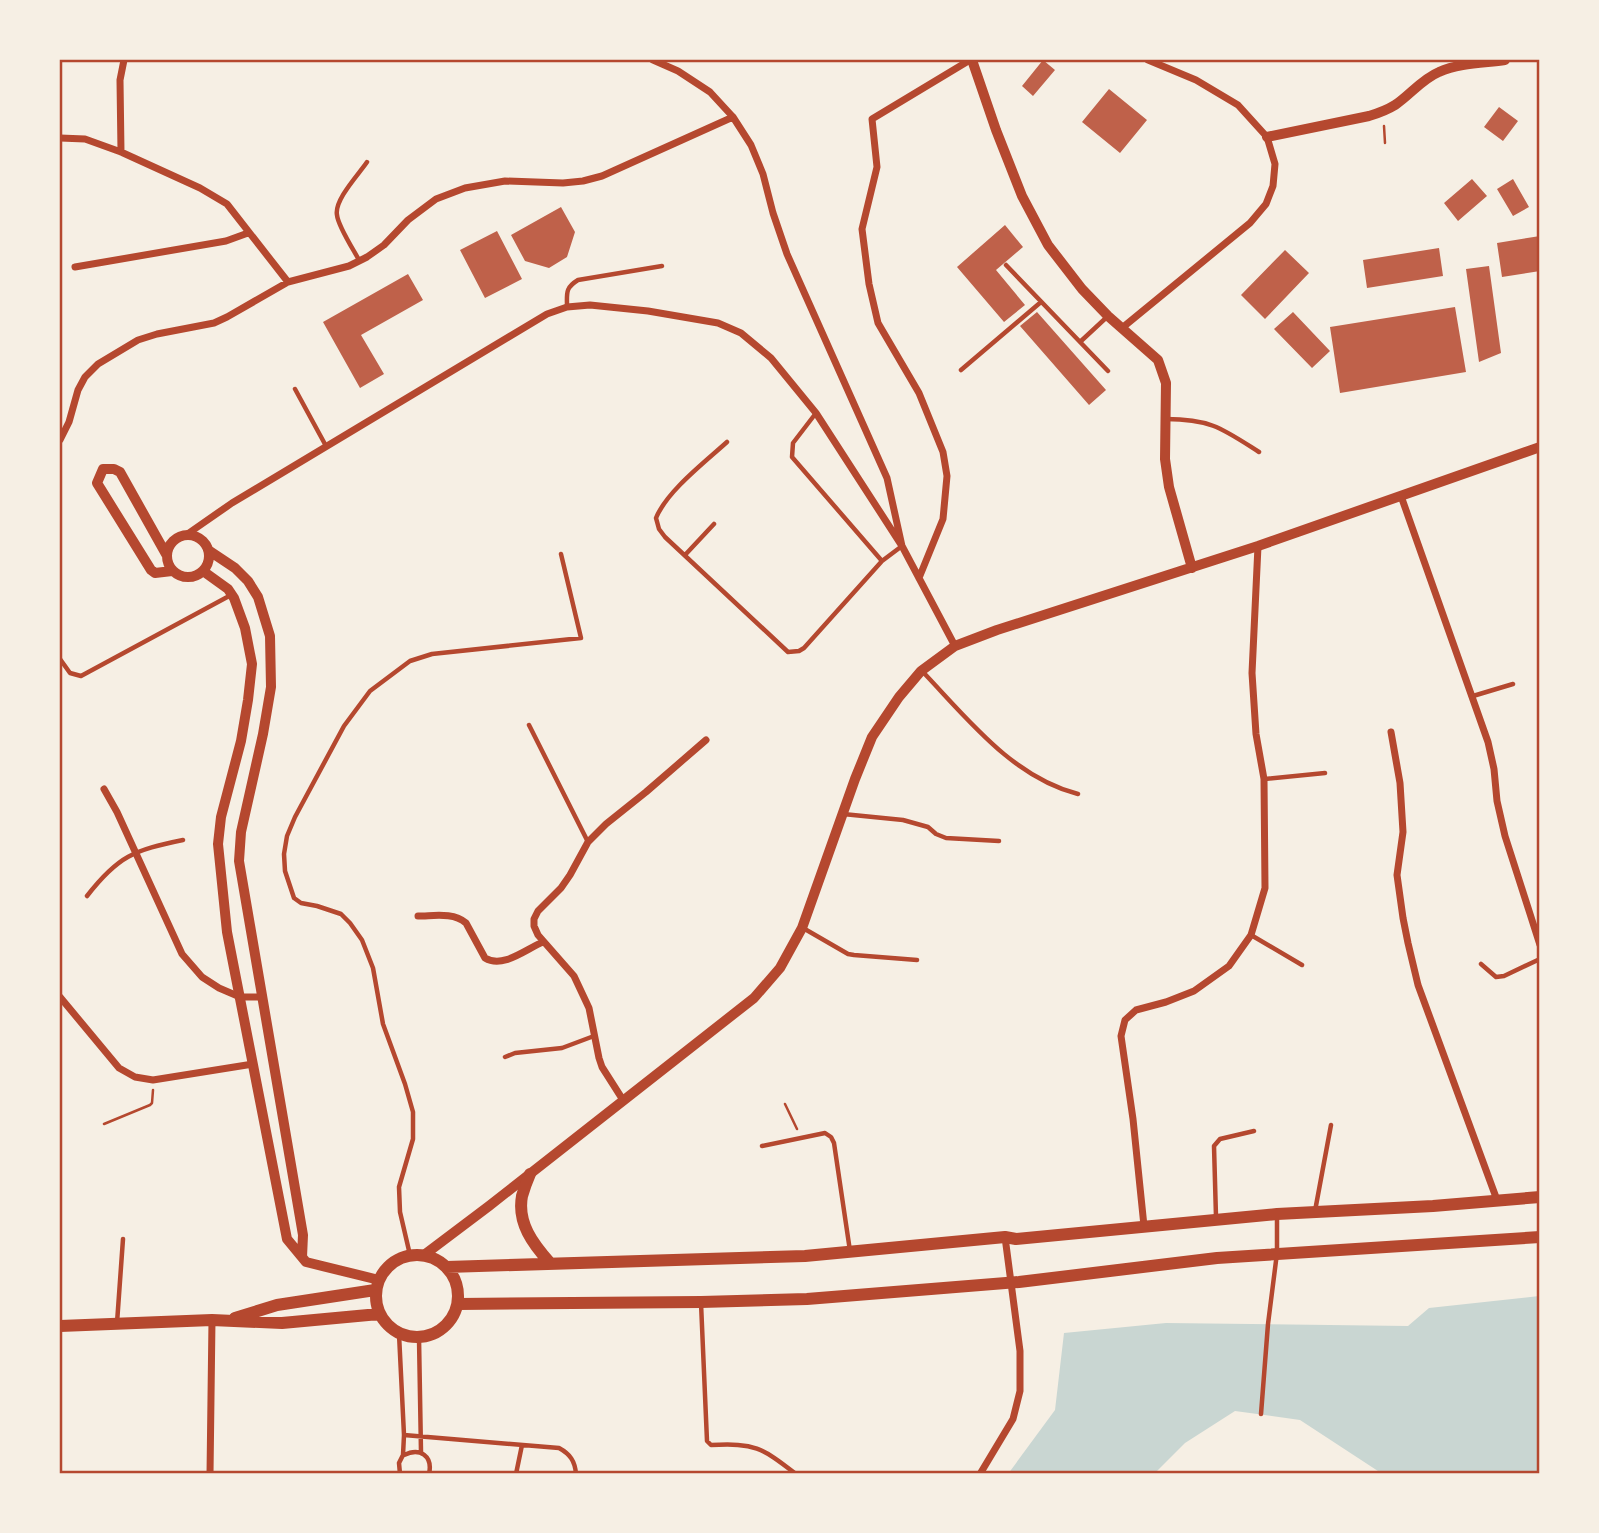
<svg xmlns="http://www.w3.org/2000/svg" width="1599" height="1533" font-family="'Varela Round',sans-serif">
  <rect width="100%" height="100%" fill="#f6efe4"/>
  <path fill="#c9d6d2" d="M1539 1296V1473H1381L1300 1420 1235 1411 1185 1443 1155 1473 1008 1474 1055 1410 1064 1333 1166 1323 1408 1326 1429 1308Z"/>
  <path fill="#bf614a" d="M1043 60 1055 70 1033 96 1022 86Z
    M1109 89 1147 120 1120 153 1082 122Z
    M1499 107 1518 121 1503 141 1484 127Z
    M1472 179 1487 196 1458 221 1444 203Z
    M1513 179 1529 207 1513 216 1497 189Z
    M561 207 575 232 567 257 549 268 525 261 511 235Z
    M1005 225 1023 247 996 270 1025 305 1004 322 957 267Z
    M497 231 522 279 485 298 460 250Z
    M1540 236V271L1502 277 1497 243Z
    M1439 248 1443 276 1367 288 1363 260Z
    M1285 250 1309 273 1265 319 1241 295Z
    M1489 266 1501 353 1479 362 1466 269Z
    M408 274 423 300 361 335 384 374 360 388 323 322Z
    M1455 307 1466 372 1340 393 1330 327Z
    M1037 312 1106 390 1089 405 1020 326Z
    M1293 312 1330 351 1312 368 1274 329Z"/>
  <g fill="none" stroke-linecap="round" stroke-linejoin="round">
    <path stroke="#b5482f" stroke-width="2.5" d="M1384 126 1385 143
      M785 1104 797 1129
      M104 1124 150 1105 152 1103 153 1090"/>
    <path stroke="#b5482f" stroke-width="4.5" d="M359 260C353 249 338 226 337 215 334 200 359 174 367 162
      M1006 265 1108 371
      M567 307C567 293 565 288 578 280L662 266
      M1080 342 1108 316
      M961 370 1041 302
      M295 389 326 446
      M816 413 793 443 792 457 882 561
      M1166 419C1211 419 1223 429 1259 452
      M727 442C705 462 667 491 656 518L659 529 665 537 788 652 799 651 804 648 882 561 902 546
      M685 555 714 524
      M60 659 70 673 81 676 231 595
      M922 671C967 718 1012 777 1078 794
      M1473 696 1513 684
      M529 725 588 842
      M1265 779 1325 773
      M843 814 903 820 928 827 936 834 946 838 999 841
      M87 896C118 856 134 850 183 840
      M803 928 848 954 854 955 917 960
      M1251 935 1302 965
      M1481 964 1496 977 1504 976 1540 959
      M505 1057 515 1053 562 1048 594 1036
      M762 1146 825 1133 831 1137 834 1143 850 1251
      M1315 1211 1331 1125
      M1216 1217 1214 1146 1220 1139 1254 1131
      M410 1255 400 1212 399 1187 413 1139V1112L405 1084 383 1024 373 968 362 940 350 923 341 914 317 906 301 903 294 898 285 871 284 854 287 836 295 817 344 726 370 691 410 661 432 654 581 638 561 554
      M701 1303 707 1441 711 1445C755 1443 761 1447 796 1474
      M117 1323 123 1239
      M399 1334 404 1435 403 1455 399 1463 400 1474
      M419 1338 421 1452
      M1261 1414 1268 1324 1277 1253V1214
      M404 1435 559 1448C570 1454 575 1461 576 1474
      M404 1455C420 1447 433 1456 429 1474
      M516 1474 522 1445"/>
    <path stroke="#b5482f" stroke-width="7" d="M653 60 678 71 710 92 733 117 751 145 763 174 773 213 787 254 887 478 902 546 955 646
      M60 138 85 139 121 152 200 188 227 204 288 282
      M121 152 120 80 124 60
      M75 267 226 241 248 233
      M1122 328 1250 223 1266 204 1273 186 1275 164 1267 137 1238 105 1196 80 1148 60
      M60 440 69 422 78 390 85 377 98 364 138 340 157 334 214 323 227 317 288 282 349 266 367 257 384 245 408 220 436 199 465 188 505 181 563 183 583 181 602 176 733 117
      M1401 496 1488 742 1494 769 1497 801 1505 836 1540 945
      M186 535 232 503 547 314 567 307 590 305 648 311 718 323 741 333 771 358 816 413 902 546
      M919 578 943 519 947 476 943 452 919 393 878 323 869 284 862 229 877 167 872 119 970 60
      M1391 732 1400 783 1403 832 1397 875 1403 918 1408 943 1418 985 1497 1200
      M104 789 117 812 182 954 202 977 219 988 240 997H261
      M418 916C434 916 453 912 466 923L485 958C503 969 526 949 543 942
      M60 997 119 1068 135 1077 153 1080 253 1064
      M623 1100 602 1067 599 1058 589 1008 574 976 538 935 534 926V919L538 911 561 888 570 875 588 842 606 824 646 792 706 740
      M1144 1226 1133 1119 1121 1036 1125 1020 1136 1010 1166 1002 1194 991 1229 966 1251 935 1265 888 1264 779 1256 734 1252 673 1258 546
      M210 1474 212 1320
      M980 1474 1013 1419 1020 1391V1351L1005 1237"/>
    <path stroke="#b5482f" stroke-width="10" d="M972 60 996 130 1022 196 1048 245 1082 289 1108 316 1158 360 1166 383 1165 459 1169 487 1192 568
      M1267 137 1369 116C1379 113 1387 110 1395 105 1410 95 1422 79 1439 72 1459 63 1484 63 1505 60
      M167 556a21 21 0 1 1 42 0a21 21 0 1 1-42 0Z
      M208 550 235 568 248 581 258 597 270 636 271 687 263 734 241 832 239 861 303 1235 302 1257
      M166 554 120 472 114 469H103L97 483 151 570 155 573 172 571
      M203 571 228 589 234 598 245 628 252 664 248 700 241 741 221 817 218 844 227 932 287 1239 306 1262 379 1280
      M424 1255 489 1206 754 998 780 968 802 928 855 779 872 737 899 697 921 671 955 646 997 630 1258 546 1540 447"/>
    <path stroke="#b5482f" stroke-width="12" d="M530 1174C527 1181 524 1189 522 1196 517 1223 533 1244 550 1263
      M376 1296a41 41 0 1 1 82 0a41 41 0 1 1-82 0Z
      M447 1267 805 1256 1005 1237 1016 1239 1277 1214 1433 1206 1540 1197
      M458 1304 701 1302 807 1299 1019 1282 1217 1258 1540 1237
      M235 1318 277 1305 375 1290
      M60 1326 212 1320 282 1323 379 1314"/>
  </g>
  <rect width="1599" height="1533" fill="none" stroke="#f6efe4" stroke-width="122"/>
  <rect x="61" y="61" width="1477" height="1411" fill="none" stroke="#b5482f" stroke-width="2.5"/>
</svg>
